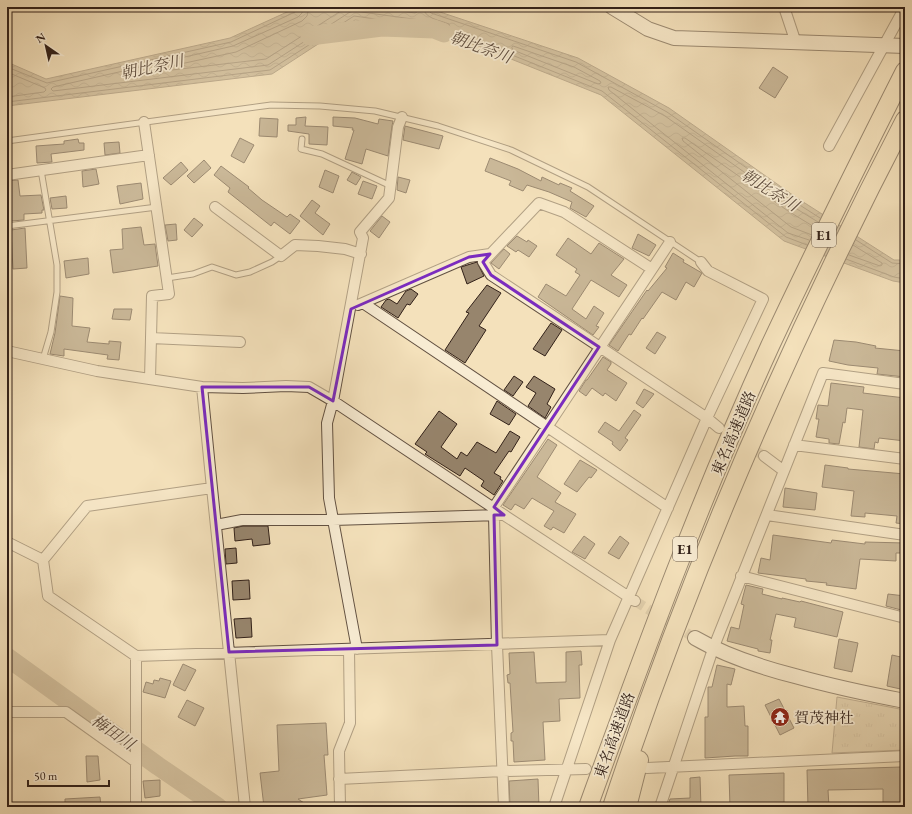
<svg xmlns="http://www.w3.org/2000/svg" width="912" height="814" font-family="'EB Garamond','Noto Serif JP',serif">
  <defs>
    <pattern id="park-tufts" width="24" height="20" patternUnits="userSpaceOnUse"><rect width="24" height="20" fill="#d3c09f"/><path d="M3 7l-1-3M5 7V3M7 7l1-3M15 17l-1-3M17 17v-4M19 17l1-3" fill="none" stroke="#b6a588"/></pattern>
    <pattern id="water-waves" width="16" height="10" patternUnits="userSpaceOnUse"><rect width="16" height="10" fill="#b2a084"/><path d="M0 5q4-4 8 0t8 0" fill="none" stroke="#91826b"/></pattern>
  </defs>
  <rect width="100%" height="100%" fill="#f4e1bb"/>
  <filter id="stains"><feTurbulence type="fractalNoise" baseFrequency=".005" numOctaves="4"/><feColorMatrix values="0 0 0 0 .2 0 0 0 0 .09 0 0 0 0 .02 0 0 0 .5 -.17"/></filter>
  <radialGradient id="worn" r=".72"><stop offset=".6" stop-color="#630" stop-opacity="0"/><stop offset="1" stop-color="#630" stop-opacity=".3"/></radialGradient>
  <path fill="url(#park-tufts)" stroke="#82705c" d="M837 697 905 710V750L832 753Z"/>
  <path fill="url(#water-waves)" stroke="#7f6d59" d="M298 7H425L578 58 669 108 797 198 894 260H905V283L893 281 784 241 601 95 476 45 418 29 355 20 272 74 7 106V62L46 79 230 38Z"/>
  <g fill="none" stroke-linecap="round" stroke-linejoin="round">
    <path stroke="#72604e" stroke-width="1" d="M303 7 302 13 298 17 233 46 53 87 51 89 53 91 268 65 350 12 354 11 420 20 448 28 450 27 449 24C440 20 424 19 423 7
      M309 7 307 16 302 21 236 52 171 66 170 69 172 70 266 59 347 7
      M373 7 415 13 417 12V7
      M428 7V10L431 13 576 62 667 112 795 202 820 218
      M513 46 574 67 600 81 601 83 598 84 513 50 512 48Z
      M7 67 47 83 231 42 295 12 298 10V7
      M7 72 45 88 46 90 44 92 7 97
      M7 102 270 70 354 16 419 25 477 41 602 91 786 237 807 245
      M812 235 791 227 683 141 682 138H685L788 211 816 228
      M809 240 788 233 609 90 608 87H611L665 116 792 206 818 222
      M856 240 892 263 905 264
      M849 255 880 266 882 265V263L853 245
      M846 259 894 277 905 279"/>
    <path stroke="#b2a084" stroke-width="19" d="M310 36 382 27 434 29 444 33
      M7 657 158 766 218 807"/>
  </g>
  <path fill="#97856d" stroke="#322119" d="M773 67 788 77 775 98 759 88Z
    M306 117 305 126 328 127 327 145 309 144V134L288 131V125H296V118Z
    M333 117 355 118 378 124 379 119 393 121 392 126 388 156 366 149 362 164 345 159 354 130H352L353 128 333 126Z
    M260 118 278 119 277 137 259 136Z
    M405 126 443 136 439 149 403 140Z
    M240 138 254 145 244 163 231 156Z
    M78 139 79 143H84V150L51 154 52 162 37 163 36 146 64 144V141Z
    M119 142 120 153 105 155 104 143Z
    M490 158 518 169 541 181 542 177 559 185 560 183 572 188 570 191 594 206 586 217 570 208 572 202 549 192 527 185 523 191 509 185 511 181 485 171Z
    M204 160 211 168 194 183 187 176Z
    M181 162 188 170 171 185 163 178Z
    M221 166 249 187 248 188 262 200 287 217 290 214 300 221 290 234 274 222 271 226 228 192 230 188 214 175Z
    M96 169 99 184 83 187 82 171Z
    M325 170 339 176 333 193 319 187Z
    M352 172 361 177 356 185 347 180Z
    M398 177 410 180 406 193 397 190Z
    M18 180 20 196 41 195 44 210H42V213L24 214V220L11 221V218H8L7 181Z
    M363 181 377 186 372 199 358 194Z
    M141 183 143 199 120 204 117 186Z
    M66 196 67 208 52 209 50 198Z
    M312 200 320 206 315 213 330 224 323 235 300 216Z
    M382 216 390 222 379 238 370 231Z
    M194 218 203 225 192 237 184 230Z
    M176 224 177 240 168 241 165 225Z
    M141 227 144 245 155 244 158 266 113 273 110 250 123 249 122 229Z
    M25 228 27 268 13 269 11 230Z
    M638 234 656 245 649 256 632 248Z
    M517 236 527 242 528 240 537 246 529 257 518 250 516 252 507 246Z
    M568 238 591 254 599 243 624 259 611 275 627 285 619 297 591 280 572 309 586 319 594 306 604 313 596 326 599 327 593 335 538 297 546 284 566 296 580 275 575 272 577 269 556 255Z
    M504 249 510 254 499 269 491 263Z
    M673 253 684 260 683 262 702 273 694 287 686 282 676 300 662 292 643 319 642 318 631 335 629 334 618 351 609 345 647 290 648 291 667 268 665 267Z
    M88 258 89 274 66 278 64 261Z
    M477 262 484 276 467 284 461 267Z
    M487 285 501 293 479 326 486 330 465 363 445 350 469 313 466 312Z
    M411 289 418 294 410 305 407 304 398 318 381 307 386 300 389 299 397 304 406 291Z
    M60 296 73 298 72 326 90 328 87 342 109 344V341L121 342 119 360 107 359 108 355 64 349V356L50 354 55 333Z
    M114 309H132L130 320 112 319Z
    M551 323 562 330 545 356 533 349Z
    M657 332 666 337 655 354 646 348Z
    M834 340 856 342 876 346 875 348 905 351V377L877 374 878 368 848 365 829 361Z
    M603 357 611 362V364L607 370 627 383 616 401 605 393 603 396 592 388 586 396 579 391 586 380H587Z
    M514 376 523 382 513 396 504 390Z
    M534 376 555 389 547 404 551 407 545 418 528 406 536 393 526 387Z
    M831 383 864 387 863 393 905 398V441L879 438 878 443 875 442 874 449 859 447 863 410 847 408 845 423 843 422 839 444 829 443V439L816 437 819 419H816L818 405 828 406Z
    M644 389 654 394 643 408 636 403Z
    M497 401 516 414 509 425 490 414Z
    M634 410 641 415 625 438 628 440 620 451 612 444 613 442 598 432 605 422 619 431Z
    M439 411 457 424 441 447 457 459 461 452 467 456 477 442 496 453 510 431 520 437 511 452 509 451 494 473 501 477 500 479 503 481 494 495 481 486 484 481 465 468 460 476 425 454 427 452 415 444Z
    M548 439 557 445 537 477 561 493 555 502 576 514 564 533 553 527 551 530 544 526 554 511 532 498 524 509 515 504 511 510 503 505Z
    M580 460 597 470 591 478 589 477 577 492 564 484Z
    M825 465 848 468V469L905 474V524L896 523 897 516 865 513V517L851 516 854 491 822 487Z
    M785 488 817 493 815 510 783 507Z
    M243 526H268L270 544 253 546 252 539 235 541 234 528Z
    M773 535 831 543 832 540 865 544V542L905 543V553H896V561L860 559 856 589 826 585 827 583 806 581V579L758 573 761 558 770 560Z
    M584 536 595 544 585 559 572 552Z
    M620 536 629 543 619 559 608 553Z
    M236 548 237 563 226 564 225 549Z
    M249 580 250 599 233 600 232 581Z
    M746 585 763 589 762 594 782 599V598L800 602 801 601 843 612 837 637 794 627 796 618 776 614 770 640H772L770 653 758 651V649L727 641 731 627 739 629 744 605 741 604Z
    M888 594 905 596V611L886 606Z
    M251 618 252 637 236 638 234 619Z
    M839 639 858 643 852 672 834 668Z
    M581 651 582 665H579L580 698 559 699 560 721 543 722 545 760 514 762 513 741H511V733L513 732 510 683H508L507 675 510 674 509 653 534 652 536 683 566 682V652Z
    M892 655 905 658V690L887 686Z
    M183 664 196 670 185 691 173 685Z
    M717 665 735 669 731 685 727 684V707L744 706 745 726H748V756H735L705 758V717H708V687H712Z
    M160 678 171 681 165 698 143 692 146 682 153 684 154 680 159 681Z
    M779 699 794 728 780 735 765 705Z
    M187 700 204 708 195 726 178 717Z
    M326 723 328 755H324L327 795 298 799 310 807H264L260 773 279 771 277 725Z
    M86 756H98L100 780 87 782Z
    M901 767 902 806 883 807V789L828 790 829 807H808L807 770Z
    M784 773V807H730L729 775Z
    M700 777 701 807H667L670 799 690 798V778Z
    M538 779 539 807H510L509 781Z
    M160 780V796L145 798 143 781Z
    M100 797 101 807H65V799Z"/>
  <g fill="none" stroke-linecap="round" stroke-linejoin="round">
    <path stroke="#cdbb9b" stroke-width="10" stroke-dasharray="10 5" stroke-linecap="butt" d="M728 433 764 456
      M635 601 695 638"/>
    <defs>
      <path id="lane" d="M302 139 301 149 322 154 391 186
        M7 141 271 105 320 106 375 111 438 126 511 150 588 187 701 262
        M41 170 57 265V292L51 332 43 359
        M7 226 157 207
        M167 278 193 274 212 267 236 275 250 272 272 262 281 256"/>
      <path id="street" d="M784 7 796 43
        M144 122 169 294 152 296 150 379
        M829 146 905 7
        M7 175 149 155
        M215 207 281 256 295 245 318 246 345 249 361 254
        M652 269 564 212 539 203 483 262 491 275 707 418 719 428
        M363 303 668 508
        M358 305 469 257 490 254
        M151 338 240 342
        M7 351 97 371 202 387 243 388 286 386 309 387 333 401 504 515 635 601
        M202 387 212 488 245 807
        M794 445 905 459
        M764 456 784 471
        M494 507 670 242
        M494 515 497 645 504 807
        M767 515 905 535
        M216 525 242 520H333L500 515
        M7 542 43 560 48 596 136 656V807
        M43 560 87 506 212 488
        M741 576 905 618
        M357 649 329 498 327 423 333 401 363 238 360 232 389 198 398 127 402 117
        M136 656 610 640
        M7 712H66L136 762
        M647 768 905 756
        M339 779 503 771 586 769
        M340 807 339 751 350 723 349 649
        M554 807 610 640 707 418 763 299 708 271 701 262
        M660 807 713 649 823 373 905 384"/>
      <path id="secondary" d="M612 7 648 29 674 38 905 46
        M695 638C726 656 760 667 795 676 831 686 868 694 905 701"/>
      <path id="highway" d="M588 807C644 652 701 497 770 346 813 254 859 162 905 71
        M612 807C690 571 790 341 905 120
        M627 807 639 760"/>
    </defs>
    <use href="#lane" stroke="#625142" stroke-width="7"/>
    <use href="#street" stroke="#625142" stroke-width="12"/>
    <use href="#secondary" stroke="#322119" stroke-width="16"/>
    <use href="#highway" stroke="#322119" stroke-width="20"/>
    <use href="#lane" stroke="#f8ecd3" stroke-width="5"/>
    <use href="#street" stroke="#f8ecd3" stroke-width="10"/>
    <use href="#secondary" stroke="#f8ecd3" stroke-width="14"/>
    <use href="#highway" stroke="#f4e1bb" stroke-width="18"/>
  </g>
  <path d="M0 0H912V814H0ZM490 254 483 262 491 275 599 347 494 507 504 515H494L497 645 229 652 202 387H309L333 401 351 309 469 257Z" fill="#f4e1bb" fill-opacity=".55" fill-rule="evenodd"/>
  <path fill="none" stroke="#7b2cbf" stroke-width="3" stroke-linejoin="round" d="M490 254 483 262 491 275 599 347 494 507 504 515H494L497 645 229 652 202 387H309L333 401 351 309 469 257Z"/>
  <defs>
    <symbol id="temple-disc" viewBox="-11 -11 22 22"><circle r="9.5" fill="#8f2418" stroke="#f8ecd3"/><path d="M0-6L5-2H3V0L6.5 2.5H4V6H1.5V3h-3V6H-4V2.5H-6.5L-3 0V-2H-5Z" fill="#fff"/></symbol>
  </defs>
  <g fill-rule="evenodd">
    <use href="#temple-disc" x="769" y="706" width="22" height="22"/>
  </g>
  <g text-anchor="middle" dominant-baseline="central" stroke-width="3.5" stroke-linejoin="round" paint-order="stroke">
    <g fill="#f8ecd3" stroke="#6d5e51" stroke-width="1">
      <rect x="812" y="223" width="24" height="24" rx="3"/>
      <rect x="673" y="537" width="24" height="24" rx="3"/>
    </g>
    <g font-size="14" font-weight="bold" fill="#322119">
      <text x="824" y="235">E1</text>
      <text x="685" y="549">E1</text>
    </g>
    <g font-size="15" fill="#322119" stroke="#f8ecd3">
      <text transform="translate(733 433) rotate(-67)">東名高速道路</text>
      <text transform="translate(614 735) rotate(-70)">東名高速道路</text>
    </g>
    <g font-size="15" fill="#322119" stroke="#f8ecd3" text-anchor="start">
      <text x="794" y="717">賀茂神社</text>
    </g>
    <g font-size="16" font-style="italic" fill="#5f4d3e" stroke="#f8ecd3">
      <text transform="translate(481 47) rotate(20)">朝比奈川</text>
      <text transform="translate(152 67) rotate(-12)">朝比奈川</text>
      <text transform="translate(770 190) rotate(32)">朝比奈川</text>
      <text transform="translate(113 732) rotate(35)">梅田川</text>
    </g>
  </g>
  <rect width="912" height="814" fill="none" stroke="#f4e1bb" stroke-width="24"/>
  <rect x="8" y="8" width="896" height="798" fill="none" stroke="#322119" stroke-width="2"/>
  <rect x="12" y="12" width="888" height="790" fill="none" stroke="#322119"/>
  <g transform="translate(46 46) rotate(326)" stroke="#f8ecd3" stroke-width="3" paint-order="stroke">
  <path d="M0-3L7 15L0 10L-7 15Z" fill="#322119"/>
  <text y="-6" font-size="11" font-weight="bold" text-anchor="middle" fill="#322119">N</text>
  </g>
  <path d="M28 780v6h81v-6" fill="none" stroke="#322119" stroke-width="2"/>
  <text x="34" y="780" font-size="12" fill="#322119" stroke="#f8ecd3" stroke-width="3" paint-order="stroke">50 m</text>
  <rect width="100%" height="100%" filter="url(#stains)"/>
  <rect width="100%" height="100%" fill="url(#worn)"/>
</svg>
